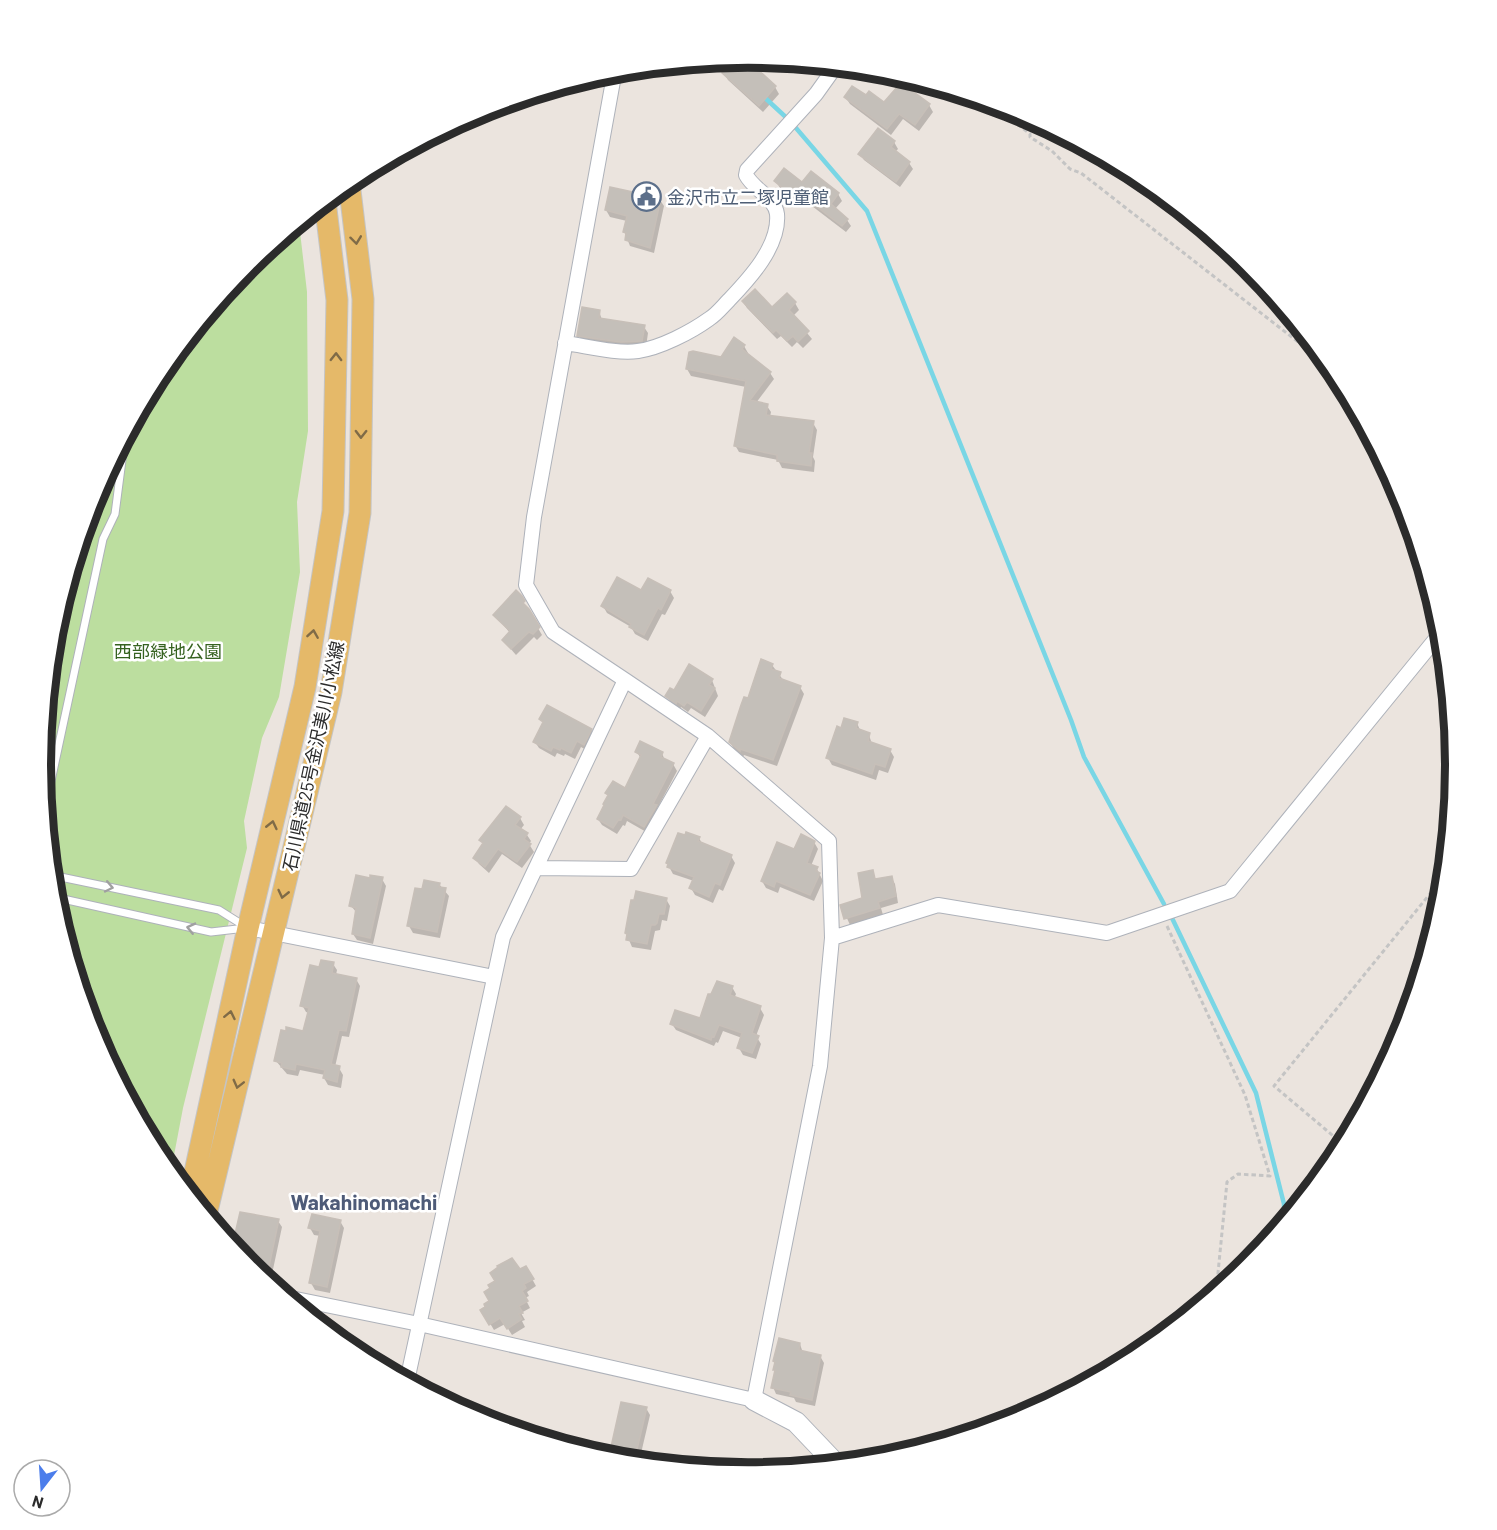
<svg xmlns="http://www.w3.org/2000/svg" width="1497" height="1530" font-family="Barlow,'Noto Sans JP',sans-serif">
  <rect width="100%" height="100%" fill="#ebe4de"/>
  <path fill="#bcde9f" d="M299 223 307 292 308 431 297 502 300 572 279 697 262 738 244 821 247 848 183 1108 171 1171 160 1158 94 1036 54 903 41 765 54 627 95 494 160 371 248 264Z"/>
  <path fill="#0003" d="M742 58 775 87 779 94 763 112 728 80 724 73 727 69 717 60Z
    M846 98H867L884 104 929 105 933 112 919 131 903 119 891 135 850 104Z
    M894 142 898 149 895 152 909 163 913 169 900 187 864 160 860 154Z
    M776 181 838 194 842 201 835 209 847 220 851 226 846 232 808 203 805 207 780 188Z
    M660 200 664 206 654 253 630 246 624 231 627 221 610 217 606 210Z
    M743 302 772 309 795 303 799 310 793 316 812 339 803 348 797 342 792 347 781 336 777 339 747 308Z
    M599 311 602 320 644 327 648 333 646 347 583 342 579 336Z
    M744 346 748 353 746 355 770 373 774 379 756 403 767 406 771 412 770 417 813 423 817 430 813 457 815 461 814 472 782 468 778 460 739 452 735 445 746 387 691 376 687 369 721 358Z
    M670 591 674 598 665 615 662 614 648 641 635 634 631 627 607 613 603 606 642 592Z
    M523 602 542 635 537 640 534 637 516 655 503 640 510 633 495 615Z
    M772 665 784 681 800 687 804 694 777 766 744 755 743 757 734 749 730 742 749 700Z
    M712 680 718 696 705 717 691 708 688 712 681 707 680 709 671 703 667 696 674 692Z
    M541 719 591 730 595 736 588 751 581 747 575 759 565 754 564 756 557 753 555 757 539 748 535 742 544 724Z
    M857 723 860 730 869 735 872 744 890 750 894 757 888 773 879 770 876 780 832 765 828 758 841 730Z
    M637 752 662 753 665 761 673 764 677 771 657 809 660 813 648 833 627 821 625 826 623 825 617 834 602 825 598 819 626 790 641 759Z
    M520 818 524 825 520 830 527 835 531 841 529 844 534 852 522 868 502 854 489 873 479 864 475 858 484 845 481 840Z
    M699 838 703 845 731 856 735 863 723 891 719 889 713 903 695 895 691 888 694 881 673 874 667 863Z
    M814 842 818 849 811 866 817 869 823 881 814 901 780 887 778 893 766 888 762 881 795 851Z
    M872 872 876 880 891 877 895 884 898 903 881 908 883 915 850 925 842 907 864 899Z
    M382 879 386 886 373 944 357 940 353 934 357 913 351 906Z
    M439 884 449 896 440 938 413 933 409 926 423 891Z
    M666 899 670 906 667 921 662 920 660 930 655 931 651 950 632 947 626 933Z
    M333 964 337 970 336 975 356 979 360 986 349 1037 342 1036 335 1067 339 1068 343 1075 341 1088 328 1085 324 1078 325 1075 300 1070 298 1076 287 1074 276 1061 304 1033 309 1013 306 1012 302 1005 320 969Z
    M732 987 736 994 734 999 760 1008 764 1015 756 1036 761 1044 756 1059 743 1055 739 1048 742 1038 723 1031 718 1043 716 1042 714 1046 676 1030 672 1024 701 1020Z
    M278 1221 282 1227 271 1279 262 1277 248 1265 234 1248Z
    M340 1221 344 1228 330 1293 315 1290 311 1283 321 1236 314 1235 310 1228Z
    M526 1268 536 1286 527 1292 529 1296 525 1298 530 1308 521 1313 525 1320 522 1321 525 1327 512 1335 505 1324 494 1330 482 1310 519 1271Z
    M332 1334 349 1338 353 1345 351 1351Z
    M800 1344 803 1353 820 1356 824 1363 815 1406 796 1402 794 1398 776 1394 773 1387 776 1372 774 1361Z
    M646 1408 650 1415 639 1462 614 1460 612 1456 614 1449 612 1446Z"/>
  <g fill="none" stroke-linecap="round" stroke-linejoin="round">
    <path stroke="#79d6e5" stroke-width="4.5" d="M763 96 790 121 867 211 1071 720 1084 757 1164 904
      M1172 918 1256 1093 1284 1204V1223"/>
  </g>
  <path fill="#c4bfb9" stroke="#c7bfb8" stroke-width="1.5" d="M744 57 776 86 759 106 722 73 727 67 719 60Z
    M903 84 930 104 915 125 899 114 887 129 844 97 852 86 866 95 869 91 884 102 898 86 901 88Z
    M878 128 895 141 891 147 910 162 896 182 858 154Z
    M784 168 802 182 811 171 839 193 831 204 848 219 842 226 804 197 800 202 774 181Z
    M610 187 661 198 650 248 625 240 626 233 623 232 627 216 605 210Z
    M755 289 772 307 787 293 796 302 789 310 809 331 798 342 793 336 787 341 776 330 773 333 742 301Z
    M582 307 600 310 599 318 645 325 642 341 621 342 577 336Z
    M734 337 745 345 742 349 771 372 750 400 768 404 766 415 814 421 809 453H812L811 466 777 461V455L734 446 746 381 686 369 689 352 693 351 721 357Z
    M617 577 641 590 648 578 671 590 661 610 658 608 644 635 629 627 631 624 601 606Z
    M516 590 522 596 525 601 523 603 529 609 540 627 533 634 529 632 511 649 502 640 510 631 493 615Z
    M761 659 773 664 771 669 781 672 779 678 801 686 773 760 740 749V751L729 742 741 705 744 697 748 698Z
    M689 664 713 679 709 685 715 688 701 711 687 702 684 706 677 701 676 704 665 696 670 688 674 690Z
    M547 705 592 729 584 745 577 741 571 753 561 748 560 750 553 747 551 751 533 742 543 722 539 719Z
    M844 718 858 722 856 728 870 733 868 741 891 749 885 767 875 764 872 774 826 758 837 726 841 728Z
    M640 741 663 752 661 757 674 763 653 804 657 805 644 827 623 815 621 820 619 819 613 828 597 819 604 805 603 804 608 795 605 793 613 781 625 788 641 755 635 752Z
    M506 806 521 817 515 825 528 833 524 839 531 844 517 862 498 849 485 867 473 858 483 843 479 840Z
    M686 832 700 837 698 841 732 855 720 885 715 883 709 897 689 888 694 877 667 867 668 864 666 863 678 833 685 835Z
    M801 834 815 841 807 863 818 867 816 871 820 873 810 895 776 881 774 887 761 881 777 842 794 849Z
    M873 870 875 879 892 876 896 896 878 902 880 908 844 919 840 905 862 898 858 873Z
    M356 875 370 878V875L383 877 370 938 352 934 356 908 349 906Z
    M424 880 440 883 439 887 446 888 437 932 407 926 415 888 422 889Z
    M636 891 667 898 664 914H659L657 923 655 925H651L647 944 626 940 627 934 625 933 631 900H634Z
    M321 960 334 962 332 973 357 978 346 1031 339 1030 331 1064 340 1066 337 1082 323 1078 325 1070 296 1064 295 1070 281 1067 282 1063 274 1061 281 1030 286 1031V1027L303 1031 309 1008 300 1006 310 965 319 967Z
    M717 981 733 986 730 995 761 1006 752 1033 759 1036 752 1053 737 1048 742 1033 719 1025 714 1037 712 1036 711 1040 670 1024 675 1010 700 1018 708 994H711Z
    M240 1212 279 1219 267 1276 258 1274 248 1265 232 1247Z
    M312 1214 341 1220 327 1287 309 1283 320 1231 308 1228Z
    M512 1258 520 1269 526 1266 534 1279 524 1284 526 1288 522 1291 528 1301 519 1306 523 1313 519 1314 522 1319 507 1329 500 1318 489 1325 480 1310 485 1307 484 1304 489 1301 484 1292 490 1288 488 1285 495 1281 490 1273 498 1267 497 1266Z
    M779 1338 800 1343 799 1350 821 1355 812 1400 790 1395 791 1392 771 1388 775 1370H773L775 1362 773 1361Z
    M621 1402 647 1407 634 1462 611 1457 613 1447H611Z"/>
  <g fill="none" stroke-linecap="round" stroke-linejoin="round">
    <defs>
      <path id="lane" d="M45 809 103 539 115 514 125 437
        M51 875 219 910 246 927
        M54 897 211 932 246 928"/>
      <path id="street" d="M565 343C587 346 617 354 638 351 660 348 691 332 709 319 717 314 723 306 729 300 749 279 780 246 777 214 775 198 753 189 746 175L747 170 816 94 836 66
        M625 680 708 736
        M536 868 631 869 708 736 829 841 832 938
        M248 928 494 977
        M286 1297 419 1324 754 1400 820 1066 832 938 938 905 1107 933 1230 891 1443 630
        M407 1381 503 937 625 680 553 632 526 585 534 517 615 70"/>
      <path id="secondary" d="M754 1400 796 1422 836 1464"/>
      <path id="primary" d="M190 1195 248 928 305 687 333 511 337 300 325 201
        M206 1215 331 692 360 513 363 299 349 182"/>
    </defs>
    <use href="#lane" stroke="#aeb2ba" stroke-width="9"/>
    <use href="#street" stroke="#aeb2ba" stroke-width="16"/>
    <use href="#secondary" stroke="#aeb2ba" stroke-width="22"/>
    <use href="#primary" stroke="#c4c4c4" stroke-width="23"/>
    <path stroke="#c4c4c4" stroke-width="3" stroke-dasharray="4.5 3" stroke-linecap="butt" d="M988 101 1030 134V137L1052 151 1070 169 1081 173 1338 373
      M1167 926 1245 1095 1270 1176 1238 1174 1227 1182 1216 1293
      M1344 1145 1274 1086 1446 874"/>
    <use href="#lane" stroke="#fff" stroke-width="7"/>
    <use href="#street" stroke="#fff" stroke-width="14"/>
    <use href="#secondary" stroke="#fff" stroke-width="20"/>
    <use href="#primary" stroke="#e5b969" stroke-width="21"/>
  </g>
  <defs><path id="oneway-chevron" d="M-2-3.5L2.5 0L-2 3.5" fill="none" stroke-width="1.6" stroke-linecap="round" stroke-linejoin="round" transform="scale(1.5)"/></defs>
  <g stroke="#7f6b47">
    <use href="#oneway-chevron" transform="translate(356 240) rotate(83)"/>
    <use href="#oneway-chevron" transform="translate(336 357) rotate(-89)"/>
    <use href="#oneway-chevron" transform="translate(361 434) rotate(91)"/>
    <use href="#oneway-chevron" transform="translate(313 634) rotate(-81)"/>
    <use href="#oneway-chevron" transform="translate(272 825) rotate(-77)"/>
    <use href="#oneway-chevron" transform="translate(283 894) rotate(103)"/>
    <use href="#oneway-chevron" transform="translate(230 1015) rotate(-78)"/>
    <use href="#oneway-chevron" transform="translate(238 1084) rotate(104)"/>
  </g>
  <g stroke="#a0a0a0">
    <use href="#oneway-chevron" transform="translate(109 887) rotate(12)"/>
    <use href="#oneway-chevron" transform="translate(191 928) rotate(-167)"/>
  </g>
  <defs>
    <symbol id="civic-ring" viewBox="-11 -11 22 22"><circle r="9.5" fill="#fff" stroke="#5c6f8a" stroke-width="1.5"/><path d="M-.6-6.5H3V-4.5H.6V-3L4-1V1h2V6H-6V1h2V-1L-.6-3ZM-1.2 2.5V6h2.4V2.5Z" fill="#5c6f8a"/></symbol>
  </defs>
  <g fill-rule="evenodd">
    <use href="#civic-ring" x="630" y="180" width="33" height="33"/>
  </g>
  <g text-anchor="middle" dominant-baseline="central" stroke-width="5" stroke-linejoin="round" paint-order="stroke">
    <g font-size="18" fill="#4e5e75" stroke="#fff" text-anchor="start">
      <text x="667" y="197">金沢市立二塚児童館</text>
    </g>
    <g font-size="18" fill="#366220" stroke="#fff">
      <text x="168" y="651">西部緑地公園</text>
    </g>
    <g font-size="18" fill="#2b2b2b" stroke="#fff">
      <text transform="translate(313 756) rotate(-78)">石川県道25号金沢美川小松線</text>
    </g>
    <g font-size="21" font-weight="bold" fill="#4e5b78" stroke="#fff">
      <text x="364" y="1201">Wakahinomachi</text>
    </g>
  </g>
  <path d="M0 0H1497V1530H0ZM51 765a697 697 0 1 1 1394 0a697 697 0 1 1-1394 0Z" fill="#fff" fill-rule="evenodd"/>
  <path fill="none" stroke="#2b2b2b" stroke-width="8" d="M51 765a697 697 0 1 1 1394 0a697 697 0 1 1-1394 0Z"/>
  <g transform="translate(42 1488) rotate(197)"><circle r="28" fill="#ffffff" stroke="#aaaaaa" stroke-width="1.5"/>
  <path d="M0-4.5L10 22L0 15L-10 22Z" fill="#4b7deb"/>
  <text y="-9" font-size="16" font-weight="bold" text-anchor="middle" fill="#2b2b2b">N</text>
  </g>
</svg>
